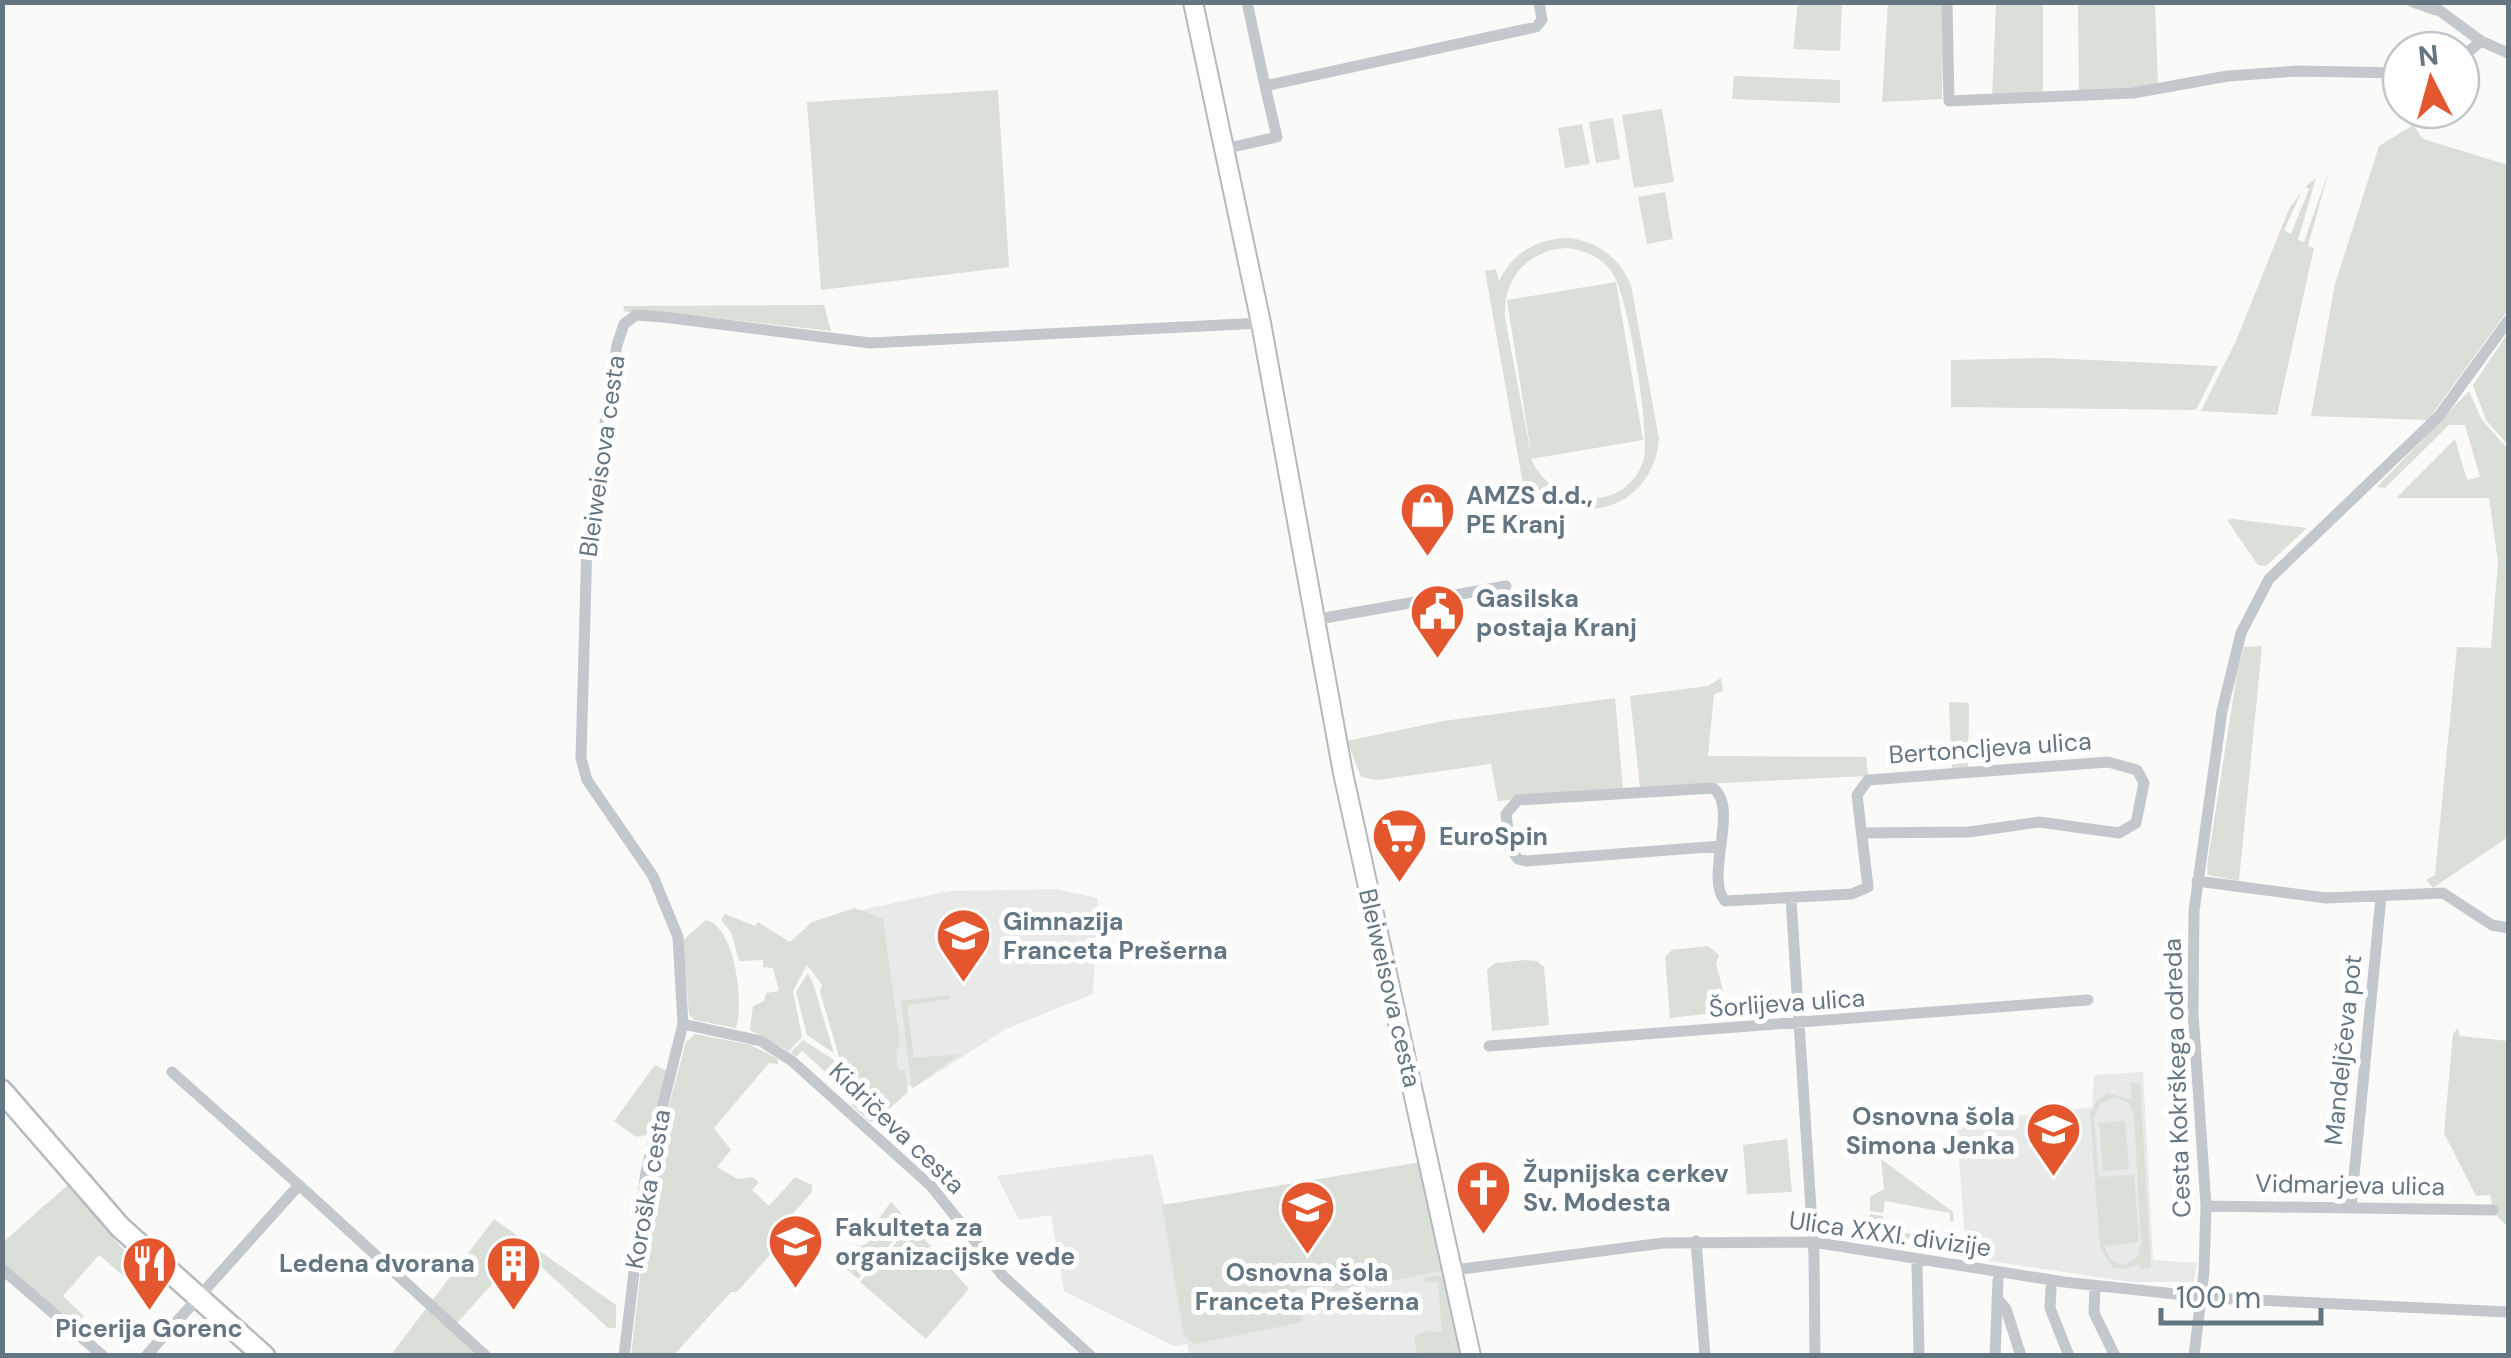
<svg xmlns="http://www.w3.org/2000/svg" width="2511" height="1358" font-family="'DM Sans',sans-serif">
  <rect width="100%" height="100%" fill="#fafaf8"/>
  <path fill="#e8e9e9" d="M1056 889 1098 898 1093 994 1006 1029 918 1085 888 1089 825 918 949 891Z
    M2143 1072 2153 1260 2197 1263 2194 1282H2131L1970 1258 1965 1242 1956 1116 2027 1115 2092 1107 2094 1075Z
    M1153 1154 1165 1208 1419 1164 1462 1355H1189L1187 1344 1174 1346 1064 1291 1051 1215 1019 1220 997 1176Z"/>
  <path fill="#dadfd7" fill-rule="evenodd" d="M1798 3H1842L1840 51 1793 49Z
    M1888 3H1944L1942 99 1882 102Z
    M1996 3H2043V95L1992 97Z
    M2078 3H2155L2158 85 2079 94Z
    M1734 76 1840 80V103L1732 99Z
    M998 90 1009 267 821 290 807 102Z
    M1662 109 1674 182 1634 188 1622 115Z
    M1613 118 1620 159 1596 163 1589 122Z
    M1582 124 1590 164 1565 168 1558 128Z
    M2413 125 2423 139 2508 165V310L2428 420 2311 416 2335 284 2379 146Z
    M2329 170 2308 246 2314 248 2277 415 2201 411 2236 341 2289 209 2302 191 2284 230 2291 234 2309 189 2305 187 2316 178 2298 240 2304 242Z
    M1665 192 1673 239 1647 244 1638 197Z
    M1570 238C1599 242 1619 258 1631 285L1659 439C1653 506 1584 530 1535 488L1524 490 1485 271 1496 269 1499 281C1513 252 1538 238 1570 238ZM1568 248C1587 251 1603 258 1613 274 1628 296 1652 438 1643 462 1623 515 1552 507 1531 459L1643 440 1616 282 1507 300 1532 459 1505 318C1502 278 1529 249 1568 248Z
    M824 305 831 331 652 311 625 312 623 306Z
    M2508 333V445L2486 420 2473 385Z
    M2049 358 2218 366 2196 410 1951 407V360Z
    M2469 391 2482 420 2508 449V837L2433 888 2426 880 2435 875 2457 647 2491 648 2498 562 2489 498H2396L2455 439 2467 480 2480 477 2465 425H2449L2385 488 2377 487Z
    M2227 520 2233 519 2307 528 2266 566 2258 565Z
    M2262 646 2239 881 2208 875 2207 866 2237 673 2244 647Z
    M1721 678 1723 691 1714 694 1708 756 1866 757 1868 776 1640 787 1630 696 1708 686Z
    M1615 698 1623 789 1498 801 1491 764 1378 780 1361 777 1347 741 1443 721Z
    M1949 702 1969 703 1968 769 1952 770Z
    M855 908 883 919 900 1044 896 1052 898 1070H905L908 1092 887 1111 840 1060 820 992 822 985 807 965 793 991 802 1037 789 1051 750 1030 753 1006 764 1001 766 993 779 991 773 968 763 967V960L739 961 731 932 721 920 725 914 755 926 758 922 790 942 812 922Z
    M706 920C736 927 744 1004 736 1028L694 1020 689 1014 683 940Z
    M1708 946 1719 955 1716 963 1723 991 1718 992 1723 1012 1670 1018 1665 957 1672 950Z
    M1525 960 1537 961 1544 967 1549 1025 1492 1031 1487 970 1495 963Z
    M808 973 813 983 834 1053 807 1035 796 992Z
    M949 995 950 999 907 1005 914 1058 960 1054 912 1089 901 1001Z
    M2458 1028 2460 1036 2508 1041V1227L2494 1213 2490 1195 2476 1196 2444 1133 2453 1034Z
    M695 1034 751 1045 778 1059V1064L769 1063 714 1128 731 1150 717 1167 738 1179 752 1177 759 1182 752 1190 769 1206 795 1177 812 1185V1192L790 1217 791 1231 737 1292H731L674 1355 631 1356 653 1165 686 1042Z
    M803 1040 834 1060 885 1112 880 1122H870L851 1105 856 1099 802 1051 796 1057 791 1052Z
    M655 1065 669 1072 646 1135 636 1137 614 1121Z
    M2131 1083H2140L2151 1268 2141 1269 2139 1264 2125 1269 2112 1267 2100 1247 2090 1114 2097 1100 2108 1093 2132 1100ZM2116 1097 2129 1103 2134 1115 2141 1243 2137 1258 2125 1265 2111 1260 2104 1246 2139 1242 2134 1175 2099 1177 2094 1118 2100 1104Z
    M2125 1121 2129 1169 2103 1171 2099 1123Z
    M1787 1139 1792 1192 1747 1194 1743 1145Z
    M1881 1159 1953 1212 1954 1221H1950V1213L1885 1201 1883 1213 1870 1211V1197L1884 1189Z
    M1421 1162 1443 1271 1333 1291 1331 1284 1296 1290 1303 1322 1194 1344 1184 1336 1162 1205Z
    M69 1184 122 1248 166 1284 152 1301 99 1255 63 1296 84 1316 75 1326 3 1266 2 1243Z
    M891 1202 910 1223 858 1279 834 1258 868 1243 871 1229Z
    M1870 1214 1883 1216 1881 1229 1949 1240 1954 1233 1956 1251 1951 1254 1910 1239 1868 1241Z
    M494 1219 616 1305V1328H608L523 1250 457 1323 492 1355 390 1356Z
    M912 1225 969 1289 926 1339 860 1282Z
    M1437 1275 1447 1280 1463 1355H1417L1414 1336 1426 1331 1442 1332 1438 1283 1425 1282V1277Z"/>
  <g fill="none" stroke-linecap="round" stroke-linejoin="round">
    <defs>
      <path id="secondary" d="M1193 2 1261 323 1343 773 1471 1356"/>
      <path id="primary" d="M2 1091 120 1227 264 1356"/>
    </defs>
    <use href="#secondary" stroke="#b3babf" stroke-width="22"/>
    <use href="#primary" stroke="#b5babe" stroke-width="25"/>
    <path stroke="#c3c8cc" stroke-width="11" d="M1247 2 1265 86 1536 27 1542 20 1539 2
      M1947 2 1949 101 2133 93 2228 76 2297 71 2401 73
      M2413 2 2436 10
      M2428 2 2481 41 2508 53
      M2461 58 2481 41
      M1224 149 1277 137 1265 86
      M1313 620 1506 586
      M1721 846 1526 861 1518 859 1510 848 1506 814 1518 800 1713 788C1740 808 1704 876 1725 901L1852 894 1868 887 1857 795 1868 780 2108 762 2137 770 2144 783 2136 823 2119 833 2039 822 1969 832 1862 833
      M2197 881 2326 898 2443 893 2492 925 2508 928
      M1791 899 1814 1255 1815 1356
      M683 1024 761 1041 792 1061 931 1186 1003 1276 1091 1356
      M1489 1046 2088 1000
      M172 1072 299 1185
      M2206 1206 2493 1210
      M2351 1207 2381 897
      M1696 1241 1705 1356
      M1917 1264 1919 1356
      M2 1269 103 1356
      M1454 1270 1663 1243 1813 1242 2064 1282 2212 1298 2508 1312
      M2095 1286 2094 1313 2115 1356
      M2051 1288 2050 1308 2069 1356
      M1997 1298 2006 1309 2021 1356
      M146 1356 299 1185 486 1356
      M624 1356 646 1172 683 1024 678 937 653 876 587 780 581 758 587 543 617 345 624 324 636 315 663 317 870 343 1261 323
      M1995 1356 1998 1280
      M2194 1356 2204 1272 2206 1206 2193 1013 2194 911 2222 711 2241 633 2269 579 2439 416 2508 321"/>
    <use href="#secondary" stroke="#fff" stroke-width="18"/>
    <use href="#primary" stroke="#fff" stroke-width="20"/>
  </g>
  <defs>
    <symbol id="shop-pin" viewBox="-11 -11 22 30"><path d="M0 17L-7.5 6A9.5 9.5 0 1 1 7.5 6Z" fill="#e4572e" stroke="#fff"/><path d="M-5-2.5h2.3a2.7 3.5 0 0 1 5.4 0H5L5.5 6h-11ZM-1.5-2.5h3a1.5 2.3 0 0 0-3 0Z" fill="#fff"/></symbol>
    <symbol id="civic-pin" viewBox="-11 -11 22 30"><path d="M0 17L-7.5 6A9.5 9.5 0 1 1 7.5 6Z" fill="#e4572e" stroke="#fff"/><path d="M-.6-6.5H3V-4.5H.6V-3L4-1V1h2V6H-6V1h2V-1L-.6-3ZM-1.2 2.5V6h2.4V2.5Z" fill="#fff"/></symbol>
    <symbol id="supermarket-pin" viewBox="-11 -11 22 30"><path d="M0 17L-7.5 6A9.5 9.5 0 1 1 7.5 6Z" fill="#e4572e" stroke="#fff"/><path d="M-6-5.5h2.5l.6 2H6L4.5 2H-2.5L-4.4-4H-6ZM-1.5 3.2a1.3 1.3 0 1 0 .1 0ZM3 3.2a1.3 1.3 0 1 0 .1 0Z" fill="#fff"/></symbol>
    <symbol id="school-pin" viewBox="-11 -11 22 30"><path d="M0 17L-7.5 6A9.5 9.5 0 1 1 7.5 6Z" fill="#e4572e" stroke="#fff"/><path d="M0-5L7-2L0 1L-7-2ZM-4 1L0 2.5L4 1V4Q0 6-4 4Z" fill="#fff"/></symbol>
    <symbol id="church-pin" viewBox="-11 -11 22 30"><path d="M0 17L-7.5 6A9.5 9.5 0 1 1 7.5 6Z" fill="#e4572e" stroke="#fff"/><path d="M-1.2-6h2.4v3.5h3.3v2.4h-3.3V6h-2.4V-.1h-3.3v-2.4h3.3Z" fill="#fff"/></symbol>
    <symbol id="university-pin" viewBox="-11 -11 22 30"><path d="M0 17L-7.5 6A9.5 9.5 0 1 1 7.5 6Z" fill="#e4572e" stroke="#fff"/><path d="M0-5L7-2L0 1L-7-2ZM-4 1L0 2.5L4 1V4Q0 6-4 4Z" fill="#fff"/></symbol>
    <symbol id="restaurant-pin" viewBox="-11 -11 22 30"><path d="M0 17L-7.5 6A9.5 9.5 0 1 1 7.5 6Z" fill="#e4572e" stroke="#fff"/><path d="M-5-6h1v4h1v-4h1v4h1v-4h1v5L-1.5 .5V6h-2V.5L-5-1ZM5-6V6H3V1.5H1.5Q1.5-4 5-6Z" fill="#fff"/></symbol>
    <symbol id="building-pin" viewBox="-11 -11 22 30"><path d="M0 17L-7.5 6A9.5 9.5 0 1 1 7.5 6Z" fill="#e4572e" stroke="#fff"/><path d="M-4-6H4V6H1V3H-1V6H-4ZM-2.5-4.3h1.7v1.8h-1.7ZM.8-4.3h1.7v1.8H.8ZM-2.5-1h1.7V.8h-1.7ZM.8-1h1.7V.8H.8Z" fill="#fff"/></symbol>
  </defs>
  <g fill-rule="evenodd">
    <use href="#shop-pin" x="1396" y="478" width="63" height="86"/>
    <use href="#civic-pin" x="1406" y="580" width="63" height="86"/>
    <use href="#supermarket-pin" x="1368" y="804" width="63" height="86"/>
    <use href="#school-pin" x="932" y="904" width="63" height="86"/>
    <use href="#school-pin" x="2022" y="1098" width="63" height="86"/>
    <use href="#church-pin" x="1452" y="1156" width="63" height="86"/>
    <use href="#school-pin" x="1276" y="1176" width="63" height="86"/>
    <use href="#university-pin" x="764" y="1210" width="63" height="86"/>
    <use href="#restaurant-pin" x="118" y="1232" width="63" height="86"/>
    <use href="#building-pin" x="482" y="1232" width="63" height="86"/>
  </g>
  <g text-anchor="middle" dominant-baseline="central" stroke-width="10" stroke-linejoin="round" paint-order="stroke">
    <g font-size="25" fill="#657683" stroke="#fff">
      <text transform="translate(602 456) rotate(-82)">Bleiweisova cesta</text>
      <text transform="translate(1990 748) rotate(-4)">Bertoncljeva ulica</text>
      <text transform="translate(1390 988) rotate(77)">Bleiweisova cesta</text>
      <text transform="translate(1787 1003) rotate(-4)">Šorlijeva ulica</text>
      <text transform="translate(2343 1050) rotate(-84)">Mandeljčeva pot</text>
      <text transform="translate(2177 1078) rotate(-92)">Cesta Kokrškega odreda</text>
      <text transform="translate(897 1128) rotate(44)">Kidričeva cesta</text>
      <text transform="translate(2350 1185) rotate(1)">Vidmarjeva ulica</text>
      <text transform="translate(648 1189) rotate(-80)">Koroška cesta</text>
      <text transform="translate(1890 1234) rotate(8)">Ulica XXXI. divizije</text>
    </g>
    <g font-size="25" font-weight="bold" fill="#657683" stroke="#fff" text-anchor="start">
      <text x="1466" y="495">AMZS d.d.,<tspan x="1466" dy="29">PE Kranj</tspan></text>
      <text x="1476" y="598">Gasilska<tspan x="1476" dy="29">postaja Kranj</tspan></text>
      <text x="1439" y="836">EuroSpin</text>
      <text x="1003" y="921">Gimnazija<tspan x="1003" dy="29">Franceta Prešerna</tspan></text>
      <text x="2015" y="1116" text-anchor="end">Osnovna šola<tspan x="2015" dy="29">Simona Jenka</tspan></text>
      <text x="1523" y="1173">Župnijska cerkev<tspan x="1523" dy="29">Sv. Modesta</tspan></text>
      <text x="835" y="1227">Fakulteta za<tspan x="835" dy="29">organizacijske vede</tspan></text>
      <text x="475" y="1263" text-anchor="end">Ledena dvorana</text>
      <text x="1307" y="1272" text-anchor="middle">Osnovna šola<tspan x="1307" dy="29">Franceta Prešerna</tspan></text>
      <text x="149" y="1328" text-anchor="middle">Picerija Gorenc</text>
    </g>
  </g>
  <rect width="2511" height="1358" fill="none" stroke="#657683" stroke-width="10"/>
  <g transform="translate(2431 80) rotate(354)"><circle r="48" fill="#ffffff" stroke="#c1c8cd" stroke-width="2.5"/>
  <path d="M0-8L18 38L0 25L-18 38Z" fill="#e4572e"/>
  <text y="-15" font-size="28" font-weight="bold" text-anchor="middle" fill="#657683">N</text>
  </g>
  <path d="M2161 1308v15h160v-15" fill="none" stroke="#657683" stroke-width="5"/>
  <text x="2176" y="1308" font-size="30" fill="#657683" stroke="#ffffff" stroke-width="8" paint-order="stroke">100 m</text>
</svg>
